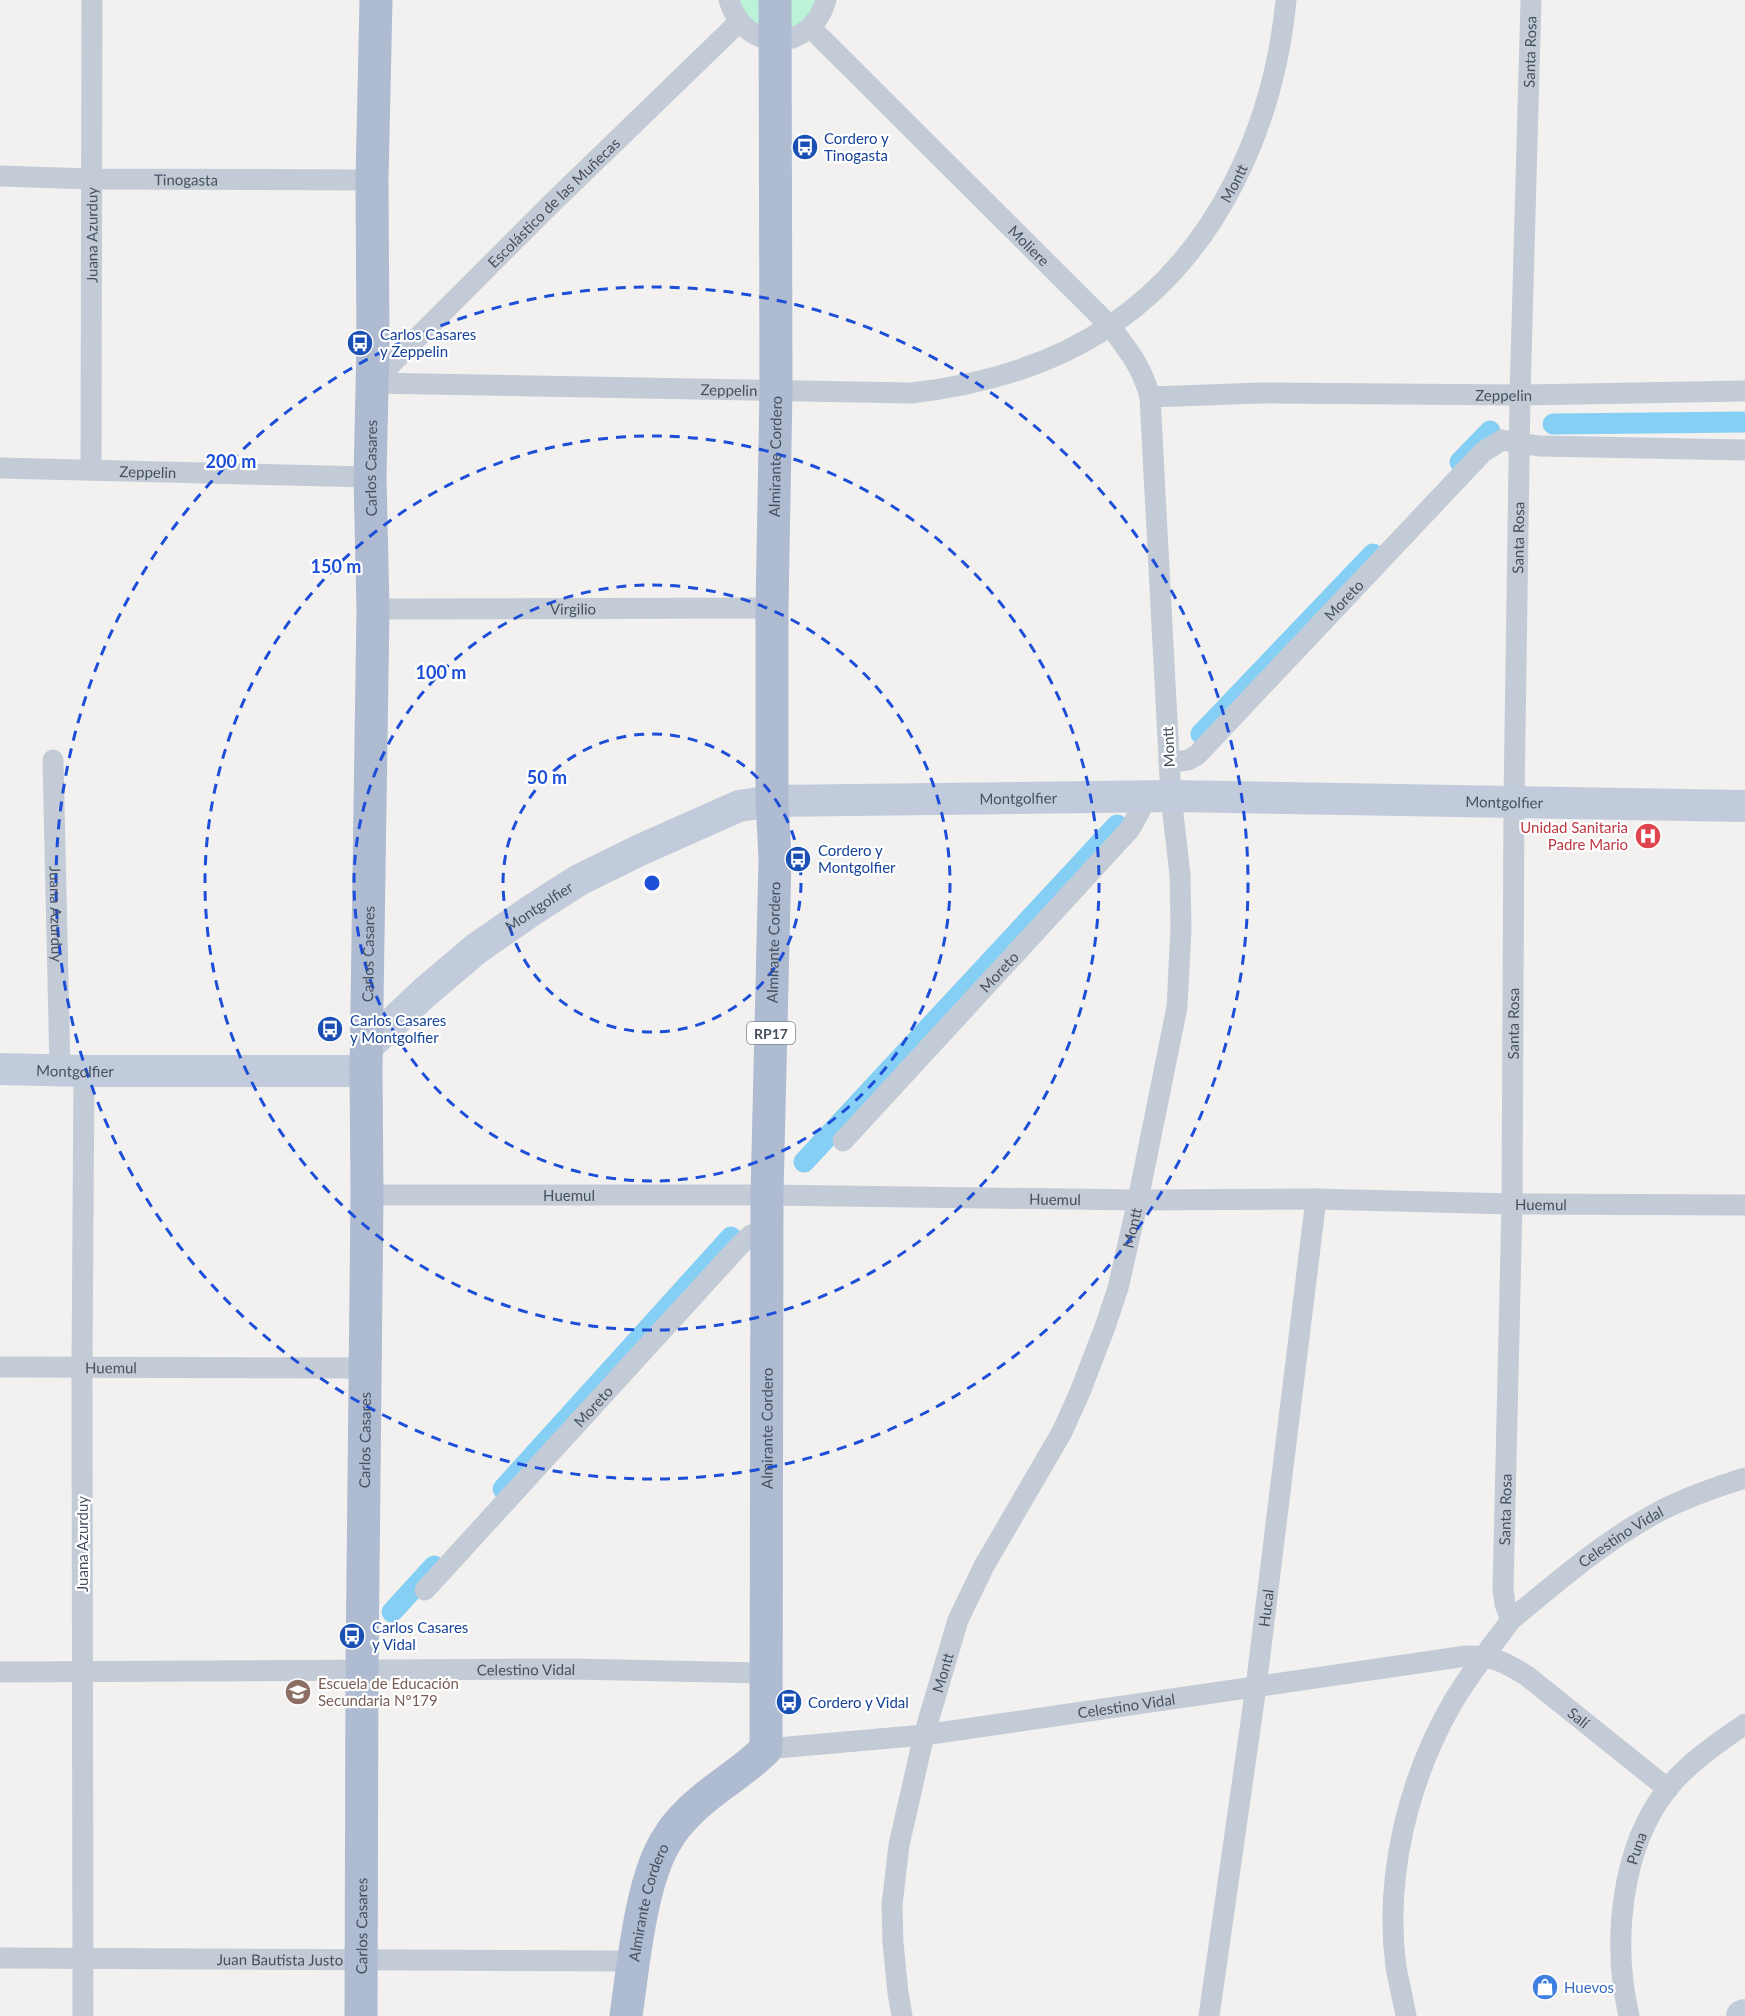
<svg xmlns="http://www.w3.org/2000/svg" width="1745" height="2016" font-family="Lato,sans-serif">
  <rect width="100%" height="100%" fill="#f3f1f0"/>
  <path fill="#bcf3d8" d="M734 0H771L757 29Z
    M781 0H818L805 22 780 33Z"/>
  <g fill="none" stroke-linecap="round" stroke-linejoin="round">
    <path stroke="#85cff4" stroke-width="21" d="M1553 424 1745 422
      M1460 462 1490 431
      M1201 734 1373 554
      M804 1162 1117 825
      M503 1489 731 1237
      M392 1612 434 1566"/>
    <g stroke="#c3cbd6" stroke-width="21">
      <path d="M729 0C744 53 811 54 826 0"/>
      <path id="s1" d="M811 28 1110 326C1129 351 1142 367 1150 397L1261 393 1520 395 1745 391"/>
      <path id="s2" d="M0 176 91 179 372 180"/>
      <path id="s3" d="M372 383 911 393C981 385 1051 366 1111 325 1218 253 1274 125 1286 0"/>
      <path id="s4" d="M372 383 550 205 739 22"/>
      <path id="s5" d="M0 468 370 477"/>
      <path id="s6" d="M91 469 92 0"/>
      <path id="s7" d="M373 609 772 608"/>
      <path id="s8" d="M53 760 60 1070"/>
      <path id="s9" d="M1169 763 1188 760 1197 755 1483 452 1502 440 1539 446 1745 450"/>
      <path id="s10" d="M843 1141 1130 829 1140 811 1141 796"/>
      <path id="s11" d="M367 1195H767L1138 1200 1316 1199 1512 1204 1745 1205"/>
      <path id="s12" d="M0 1367 365 1368"/>
      <path id="s13" d="M425 1590 740 1245 751 1235 767 1233"/>
      <path id="s14" d="M1511 1620C1558 1581 1605 1540 1660 1511 1687 1497 1716 1487 1745 1478"/>
      <path id="s15" d="M0 1672 572 1669 766 1673"/>
      <path id="s16" d="M766 1749 924 1735 1466 1656C1493 1656 1505 1662 1527 1676L1668 1789"/>
      <path id="s17" d="M0 1958 634 1961"/>
      <path d="M83 2016 82 1368 84 1071"/>
      <path id="s18" d="M902 2016 898 1993 893 1943 892 1905 899 1845 924 1735 958 1620 984 1566 1062 1432 1080 1392 1105 1327 1118 1288 1138 1200 1177 1007 1181 929 1180 875 1171 796 1150 397"/>
      <path id="s19" d="M1209 2016 1256 1687 1316 1199"/>
      <path id="s20" d="M1406 2016C1403 2000 1399 1983 1396 1967 1384 1878 1408 1779 1453 1702 1470 1673 1491 1647 1511 1620L1505 1604 1503 1590 1512 1204 1514 801 1520 395 1531 0"/>
      <path id="s21" d="M1629 2016C1612 1944 1620 1848 1668 1788 1689 1762 1718 1743 1745 1724"/>
    </g>
    <g stroke="#c2cbdb" stroke-width="32">
      <path id="s22" d="M366 1048 424 993 476 949 532 910 579 880 640 850 739 806 772 801 1171 796 1745 806"/>
      <path id="s23" d="M0 1069 84 1071H366"/>
      <path d="M1742 2016 1745 2015"/>
    </g>
    <g stroke="#aebbd1" stroke-width="33">
      <path id="s24" d="M361 2016 362 1669 367 1195 366 1071 373 609 370 477 373 344 372 180 376 0"/>
      <path id="s25" d="M626 2016C633 1968 641 1877 668 1838 673 1829 681 1820 688 1813 712 1788 743 1773 766 1749L767 1195 775 858 772 801V608L776 390 775 0"/>
    </g>
  </g>
  <g fill="none" stroke="#1d4ed8" stroke-width="3" stroke-dasharray="10 8">
    <circle cx="652" cy="883" r="149"/>
    <circle cx="652" cy="883" r="298"/>
    <circle cx="652" cy="883" r="447"/>
    <circle cx="652" cy="883" r="596"/>
  </g>
  <defs>
    <symbol id="bus-disc" viewBox="-11 -11 22 22"><circle r="9.5" fill="#1a4fb4" stroke="#fff"/><path d="M-5-6H5V4H4V6H2V4H-2V6H-4V4H-5ZM-3.5-4V0h7V-4ZM-3.5 1.2v1.5H-2V1.2ZM2 1.2v1.5H3.5V1.2Z" fill="#fff"/></symbol>
    <symbol id="hospital-disc" viewBox="-11 -11 22 22"><circle r="9.5" fill="#e0444e" stroke="#fff"/><path d="M-5-5h3v3.5h4V-5h3V5h-3V1.5h-4V5h-3Z" fill="#fff"/></symbol>
    <symbol id="school-disc" viewBox="-11 -11 22 22"><circle r="9.5" fill="#8d6e63" stroke="#fff"/><path d="M0-5L7-2L0 1L-7-2ZM-4 1L0 2.5L4 1V4Q0 6-4 4Z" fill="#fff"/></symbol>
    <symbol id="shop-disc" viewBox="-11 -11 22 22"><circle r="9.5" fill="#3f7fe0" stroke="#fff"/><path d="M-5-2.5h2.3a2.7 3.5 0 0 1 5.4 0H5L5.5 6h-11ZM-1.5-2.5h3a1.5 2.3 0 0 0-3 0Z" fill="#fff"/></symbol>
  </defs>
  <g fill-rule="evenodd">
    <use href="#bus-disc" x="790" y="132" width="30" height="30"/>
    <use href="#bus-disc" x="345" y="328" width="30" height="30"/>
    <use href="#hospital-disc" x="1633" y="821" width="30" height="30"/>
    <use href="#bus-disc" x="783" y="844" width="30" height="30"/>
    <use href="#bus-disc" x="315" y="1014" width="30" height="30"/>
    <use href="#bus-disc" x="337" y="1621" width="30" height="30"/>
    <use href="#school-disc" x="283" y="1677" width="30" height="30"/>
    <use href="#bus-disc" x="774" y="1687" width="30" height="30"/>
    <use href="#shop-disc" x="1530" y="1972" width="30" height="30"/>
  </g>
  <g text-anchor="middle" dominant-baseline="central" stroke-width="4.5" stroke-linejoin="round" paint-order="stroke">
    <rect fill="#fff" stroke="#7e8590" stroke-width="1.5" x="747" y="1022" width="48" height="22" rx="4.5"/>
    <g font-size="14" font-weight="bold" fill="#465160">
      <text x="771" y="1033">RP17</text>
    </g>
    <g font-size="15" fill="#465160" stroke="#fff">
      <text stroke="none"><textPath href="#s20" startOffset="1996">Santa Rosa</textPath></text>
      <text stroke="none"><textPath href="#s2" startOffset="186">Tinogasta</textPath></text>
      <text stroke="none"><textPath href="#s3" startOffset="942">Montt</textPath></text>
      <text stroke="none"><textPath href="#s4" startOffset="256">Escolástico de las Muñecas</textPath></text>
      <text stroke="none"><textPath href="#s6" startOffset="234">Juana Azurduy</textPath></text>
      <text stroke="none"><textPath href="#s1" startOffset="308">Moliere</textPath></text>
      <text stroke="none"><textPath href="#s3" startOffset="357">Zeppelin</textPath></text>
      <text stroke="none"><textPath href="#s1" startOffset="858">Zeppelin</textPath></text>
      <text stroke="none"><textPath href="#s25" startOffset="1610">Almirante Cordero</textPath></text>
      <text stroke="none"><textPath href="#s24" startOffset="1548">Carlos Casares</textPath></text>
      <text stroke="none"><textPath href="#s5" startOffset="148">Zeppelin</textPath></text>
      <text stroke="none"><textPath href="#s20" startOffset="1510">Santa Rosa</textPath></text>
      <text stroke="none"><textPath href="#s9" startOffset="243">Moreto</textPath></text>
      <text stroke="none"><textPath href="#s7" startOffset="200">Virgilio</textPath></text>
      <text transform="translate(1168 747) rotate(-93)">Montt</text>
      <text stroke="none"><textPath href="#s22" startOffset="728">Montgolfier</textPath></text>
      <text stroke="none"><textPath href="#s22" startOffset="1214">Montgolfier</textPath></text>
      <text stroke="none"><textPath href="#s22" startOffset="224">Montgolfier</textPath></text>
      <text stroke="none"><textPath href="#s8" startOffset="154">Juana Azurduy</textPath></text>
      <text stroke="none"><textPath href="#s25" startOffset="1124">Almirante Cordero</textPath></text>
      <text stroke="none"><textPath href="#s24" startOffset="1062">Carlos Casares</textPath></text>
      <text stroke="none"><textPath href="#s10" startOffset="230">Moreto</textPath></text>
      <text stroke="none"><textPath href="#s20" startOffset="1024">Santa Rosa</textPath></text>
      <text stroke="none"><textPath href="#s23" startOffset="75">Montgolfier</textPath></text>
      <text stroke="none"><textPath href="#s11" startOffset="202">Huemul</textPath></text>
      <text stroke="none"><textPath href="#s11" startOffset="688">Huemul</textPath></text>
      <text stroke="none"><textPath href="#s11" startOffset="1174">Huemul</textPath></text>
      <text stroke="none"><textPath href="#s18" startOffset="836">Montt</textPath></text>
      <text stroke="none"><textPath href="#s12" startOffset="111">Huemul</textPath></text>
      <text stroke="none"><textPath href="#s13" startOffset="249">Moreto</textPath></text>
      <text stroke="none"><textPath href="#s25" startOffset="638">Almirante Cordero</textPath></text>
      <text stroke="none"><textPath href="#s24" startOffset="576">Carlos Casares</textPath></text>
      <text stroke="none"><textPath href="#s20" startOffset="538">Santa Rosa</textPath></text>
      <text stroke="none"><textPath href="#s14" startOffset="138">Celestino Vidal</textPath></text>
      <text transform="translate(82 1544) rotate(-90)">Juana Azurduy</text>
      <text stroke="none"><textPath href="#s19" startOffset="412">Hucal</textPath></text>
      <text stroke="none"><textPath href="#s15" startOffset="526">Celestino Vidal</textPath></text>
      <text stroke="none"><textPath href="#s18" startOffset="350">Montt</textPath></text>
      <text stroke="none"><textPath href="#s16" startOffset="363">Celestino Vidal</textPath></text>
      <text stroke="none"><textPath href="#s16" startOffset="838">Salí</textPath></text>
      <text stroke="none"><textPath href="#s21" startOffset="170">Puna</textPath></text>
      <text stroke="none"><textPath href="#s25" startOffset="116">Almirante Cordero</textPath></text>
      <text stroke="none"><textPath href="#s24" startOffset="90">Carlos Casares</textPath></text>
      <text stroke="none"><textPath href="#s17" startOffset="280">Juan Bautista Justo</textPath></text>
    </g>
    <g font-size="15" fill="#164399" stroke="#fff" text-anchor="start">
      <text x="824" y="138">Cordero y<tspan x="824" dy="17">Tinogasta</tspan></text>
      <text x="380" y="334">Carlos Casares<tspan x="380" dy="17">y Zeppelin</tspan></text>
      <text x="818" y="850">Cordero y<tspan x="818" dy="17">Montgolfier</tspan></text>
      <text x="350" y="1020">Carlos Casares<tspan x="350" dy="17">y Montgolfier</tspan></text>
      <text x="372" y="1627">Carlos Casares<tspan x="372" dy="17">y Vidal</tspan></text>
      <text x="808" y="1702">Cordero y Vidal</text>
    </g>
    <g font-size="15" fill="#be3a42" stroke="#fff" text-anchor="end">
      <text x="1628" y="827">Unidad Sanitaria<tspan x="1628" dy="17">Padre Mario</tspan></text>
    </g>
    <g font-size="15" fill="#785e54" stroke="#fff" text-anchor="start">
      <text x="318" y="1683">Escuela de Educación<tspan x="318" dy="17">Secundaria Nº179</tspan></text>
    </g>
    <g font-size="15" fill="#366cbe" stroke="#fff" text-anchor="start">
      <text x="1564" y="1987">Huevos</text>
    </g>
  </g>
  <circle cx="652" cy="883" r="9" fill="#1d4ed8" stroke="#fff" stroke-width="3"/>
  <g font-size="18" text-anchor="middle" font-weight="bold" fill="#1d4ed8" stroke="#fff" stroke-width="4.5" stroke-linejoin="round" paint-order="stroke">
    <text x="231" y="468">200 m</text>
    <text x="336" y="573">150 m</text>
    <text x="441" y="679">100 m</text>
    <text x="547" y="784">50 m</text>
  </g>
</svg>
